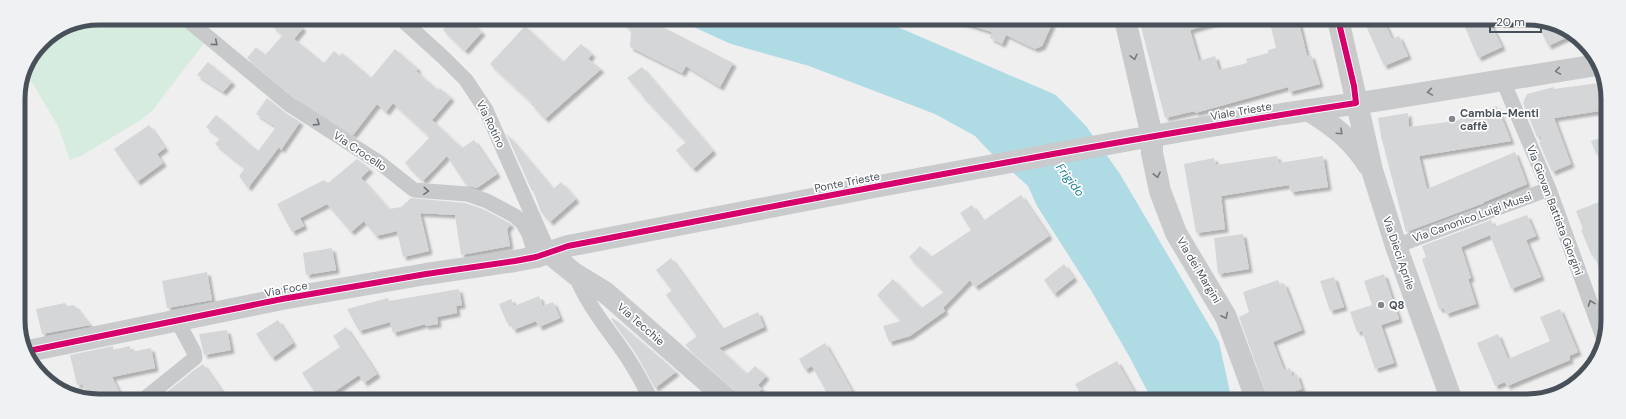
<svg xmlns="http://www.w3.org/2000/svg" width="1626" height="419" font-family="'DM Sans',sans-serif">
  <defs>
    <filter id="shadow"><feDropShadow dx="3.5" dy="3.5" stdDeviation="1" flood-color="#0004"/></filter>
  </defs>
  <rect width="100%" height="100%" fill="#efefef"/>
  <path fill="#d6ecde" d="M99 18H173L205 42 152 111 139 121 81 156 70 160 58 126 33 84 24 71 30 60 81 22Z"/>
  <path fill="#afdbe5" d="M676 19H879L1056 95 1086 126 1120 174 1189 291 1219 342 1232 401 1152 400 1129 356 1092 292 1037 206 1028 186 990 152 975 136 935 114 809 66 731 44Z"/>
  <path fill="#d5d6d8" filter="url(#shadow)" d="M281 18H304L298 24 303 28 294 39 324 63 334 51 340 56 342 53 371 78 395 49 418 69 416 71 438 90 440 88 451 98 432 120 462 148 474 140 497 174 477 188 466 185 447 156 423 181 405 163 430 137 393 103 386 112 377 104 353 135 295 98 247 58 256 47 265 55 283 35 273 27Z
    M454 18H467L482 32 465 51 443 30Z
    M620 19H647L733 63 720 87 686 66 682 73 630 47 631 31Z
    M961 19H1041L1052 24 1042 46 1035 49 1006 35 1002 44 990 38 992 32 960 22Z
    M1151 19H1214V23L1190 30 1199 61 1215 56 1219 70 1247 63 1246 59 1268 53V50L1276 48 1269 19H1298L1307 56 1311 55 1320 84 1289 92 1288 87 1195 113V111L1165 118 1141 27 1152 24Z
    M1363 19H1383L1392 39 1399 36 1408 56 1384 66Z
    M1462 20H1489L1502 47 1478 58Z
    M1536 20H1543L1572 35 1548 46Z
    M525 26 563 62 581 44 592 54 588 59 601 69 545 119 531 104 532 103 490 64Z
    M208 62 232 82 223 92 197 75Z
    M642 67 713 151 693 169 676 150 686 142 641 95 642 94 627 78Z
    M1606 82V110L1554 118 1571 164 1552 172 1539 142 1542 141 1541 137H1537L1523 103 1527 94 1554 87V89Z
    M267 98 284 112 300 122 281 150 279 147 248 188 239 176 245 168 215 144 220 138 206 127 216 115 258 151 276 127 256 114Z
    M1497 106 1511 141 1419 156 1427 189 1515 152 1527 184 1484 202V203L1406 232 1381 136 1378 118 1408 113 1409 127 1455 121Z
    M149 125 165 148 157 154 163 163 137 182 114 149Z
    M506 133 553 189 561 182 576 199 550 222 541 212 533 190 532 191Z
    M1606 136V150L1596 154 1591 141Z
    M1277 156 1279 163 1323 156 1328 187 1291 192 1289 185 1221 196 1225 229 1196 233 1184 164 1214 158 1216 165Z
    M357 159 370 169 361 178 389 209 401 207 411 198 465 203 483 209 511 224 507 229 510 246 461 255 455 215 420 213 429 251 403 257 397 231 376 236 364 221 351 232 327 204 300 218 304 226 292 232 277 204 324 180 328 183Z
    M1021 195 1049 236 975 287 970 280 943 308 945 311 910 336 889 342 883 326 901 321 877 295 893 279 921 308 944 292 909 257 920 246 931 257 971 230 960 213 972 205 983 221Z
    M1599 202 1606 220V285L1594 255 1592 256 1581 230 1583 229 1576 211Z
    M1527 215 1536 236 1526 240 1541 277 1511 289 1490 235 1461 247 1471 278 1468 279 1476 304 1446 314 1444 309H1439L1422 259 1426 257 1422 246 1491 220 1494 227Z
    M1243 234 1249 269 1218 274 1214 238Z
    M332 248 336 270 306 275 303 253Z
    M671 258 722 329 758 312 764 327 719 348 747 374 755 366 766 376 758 385 762 389 751 400H746L685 345 697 336 666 295 672 290 656 270Z
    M1064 264 1074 278 1054 294 1044 280Z
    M207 272 212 300 167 308 162 281Z
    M1384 274 1399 319 1381 325 1394 363 1375 369 1362 331 1357 332 1350 312 1372 305 1364 281Z
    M1334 277 1344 307 1330 311 1320 281Z
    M1278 280 1280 285 1284 283 1302 330 1273 342 1284 370 1290 368 1292 376 1297 374 1302 389 1290 393 1292 401H1269L1239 317 1249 312 1243 292Z
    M459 289 462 305 456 306 457 313 437 317 438 324 425 326V324L393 333 390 322 359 331 347 309 388 298 389 301Z
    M539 296 543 306 553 302 560 318 539 327 536 321 513 330 510 322 507 323 499 304 511 299 514 306Z
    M65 303 67 306 74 305 90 325 42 334 36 309Z
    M1560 309 1578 352 1569 356 1570 360 1507 386 1505 382 1495 386 1477 343 1498 334 1508 359 1550 341 1540 317Z
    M613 318 659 357 676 372 655 388 635 352 611 319Z
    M278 320 293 343 272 358 256 334Z
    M346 327 377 374 364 383 359 375 322 400H320L302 373 340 347 333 336Z
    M227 330 231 350 204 355 199 334Z
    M825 343 852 391 836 400H831L812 366 805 370 799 359Z
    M113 346V350L130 346 131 352 151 348 155 368 112 377 123 399H89L82 384 77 385 70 355Z
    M1117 361 1139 400H1084L1075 384Z
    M203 364 228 400 158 399 193 371Z"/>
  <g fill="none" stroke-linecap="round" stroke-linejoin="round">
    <path stroke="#c7c9ca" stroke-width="15" d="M185 18 290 105 380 163 414 190 467 194 487 201 515 216 522 222 529 234 536 257
      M400 18 444 58 466 80 486 110 549 253
      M1503 81 1549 189 1604 340
      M1396 246 1549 189
      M575 274C587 305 608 329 627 357 636 371 644 385 651 400
      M144 399 195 358 194 352 178 322"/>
    <path stroke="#c8cacc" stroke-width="22" d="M1125 19 1152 136V153L1160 191 1176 233 1226 317 1257 401
      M1338 19 1372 170 1396 246 1452 401
      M1308 110C1333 125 1353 141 1368 165
      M549 253 575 274 606 293 728 400
      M28 351 282 299 426 274 515 261 536 257 568 246 874 187 1130 140 1282 114 1380 100 1597 65"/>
    <defs>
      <path id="cycleway" d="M28 351 282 299 426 274 515 261 536 257 568 246C830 195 1092 144 1356 103L1354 86 1338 19"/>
    </defs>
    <use href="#cycleway" stroke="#fff" stroke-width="8"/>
    <use href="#cycleway" stroke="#d6006c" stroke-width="6"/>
  </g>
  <defs><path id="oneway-chevron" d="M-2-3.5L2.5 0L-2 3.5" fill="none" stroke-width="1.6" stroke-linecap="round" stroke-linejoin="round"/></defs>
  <g stroke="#6e757b">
    <use href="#oneway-chevron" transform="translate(215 43) rotate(40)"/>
    <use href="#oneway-chevron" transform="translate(317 123) rotate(33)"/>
    <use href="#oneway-chevron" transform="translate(426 191) rotate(4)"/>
    <use href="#oneway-chevron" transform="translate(1591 303) rotate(-110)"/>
  </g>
  <g stroke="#757b81">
    <use href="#oneway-chevron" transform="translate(1134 57) rotate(77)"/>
    <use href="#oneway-chevron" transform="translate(1558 71) rotate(171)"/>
    <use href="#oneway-chevron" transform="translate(1430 92) rotate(171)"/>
    <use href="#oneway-chevron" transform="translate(1340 132) rotate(43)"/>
    <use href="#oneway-chevron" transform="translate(1157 175) rotate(78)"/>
    <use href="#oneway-chevron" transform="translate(1225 316) rotate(64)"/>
  </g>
  <g fill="#82888e" stroke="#fff" stroke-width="1.5">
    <circle cx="1452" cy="119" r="4"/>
    <circle cx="1381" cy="305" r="4"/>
  </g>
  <g text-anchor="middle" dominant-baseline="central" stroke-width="3.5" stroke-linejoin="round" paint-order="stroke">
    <g font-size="11" fill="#485159" stroke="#fff">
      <text transform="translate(1241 111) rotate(-10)">Viale Trieste</text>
      <text transform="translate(491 124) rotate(64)">Via Rotino</text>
      <text transform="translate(360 151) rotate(34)">Via Crocello</text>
      <text transform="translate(847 182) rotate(-11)">Ponte Trieste</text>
      <text transform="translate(1555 210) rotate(69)">Via Giovan Battista Giorgini</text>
      <text transform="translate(1472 217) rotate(-20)">Via Canonico Luigi Mussi</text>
      <text transform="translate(1399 253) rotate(71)">Via Dieci Aprile</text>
      <text transform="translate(1199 270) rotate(59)">Via dei Margini</text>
      <text transform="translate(286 289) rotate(-11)">Via Foce</text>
      <text transform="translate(641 324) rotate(41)">Via Tecchie</text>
    </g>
    <g font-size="11" font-weight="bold" fill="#485159" stroke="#fff" text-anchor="start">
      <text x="1460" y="113">Cambia-Menti<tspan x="1460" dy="13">caffè</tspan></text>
      <text x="1389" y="305">Q8</text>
    </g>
    <g font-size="12" font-style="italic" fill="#1d7f97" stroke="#fff">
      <text transform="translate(1070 180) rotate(53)">Frigido</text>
    </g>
  </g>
  <path d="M0 0H1626V419H0ZM99 25H1527A74 74 0 0 1 1601 99V320A74 74 0 0 1 1527 394H99A74 74 0 0 1 25 320V99A74 74 0 0 1 99 25Z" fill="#f0f1f2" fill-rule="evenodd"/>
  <path fill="none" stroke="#485159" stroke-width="5" d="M99 25H1527A74 74 0 0 1 1601 99V320A74 74 0 0 1 1527 394H99A74 74 0 0 1 25 320V99A74 74 0 0 1 99 25Z"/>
  <path d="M1490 26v6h51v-6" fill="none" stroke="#485159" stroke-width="2"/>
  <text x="1496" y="26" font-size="12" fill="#485159" stroke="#ffffff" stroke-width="3" paint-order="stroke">20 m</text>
</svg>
